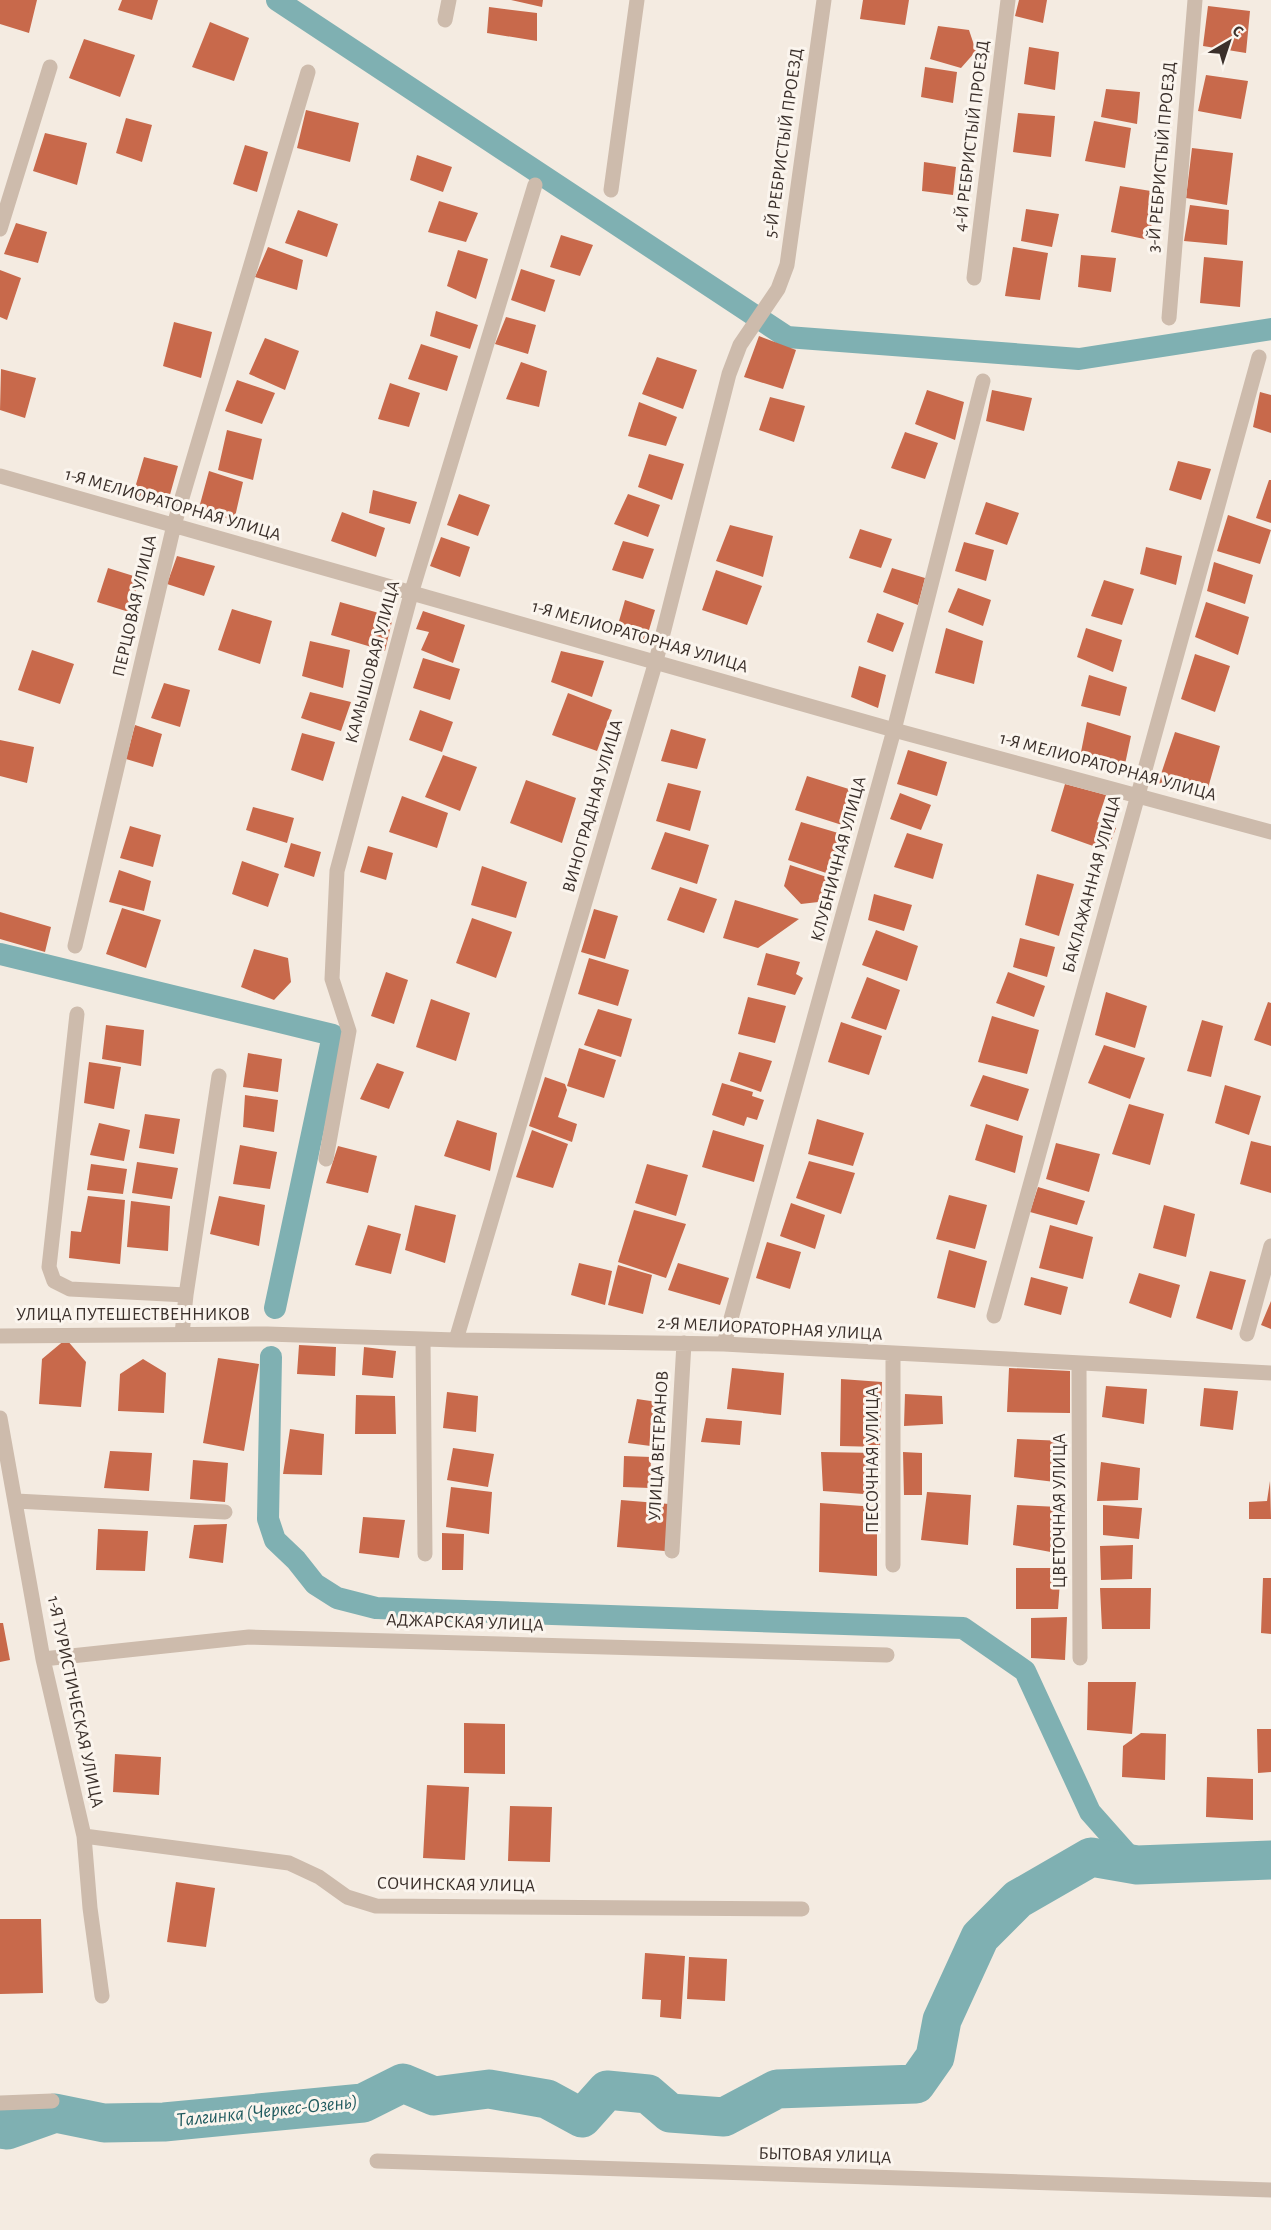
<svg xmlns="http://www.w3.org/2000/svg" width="1271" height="2230" font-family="'Alegreya Sans',sans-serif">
  <rect width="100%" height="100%" fill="#f4ebe1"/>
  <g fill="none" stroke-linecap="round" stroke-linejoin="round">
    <path stroke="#7fb0b2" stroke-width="22" d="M277 0 787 337 1079 359 1271 329
      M0 954 333 1035 275 1308
      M271 1357 268 1519 275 1540 296 1560 315 1584 337 1598 376 1608 963 1628 1025 1671 1090 1812 1137 1865"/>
    <path stroke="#7fb0b2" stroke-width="39" d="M0 2129 7 2130 55 2113 104 2123 164 2122 363 2103 403 2083 434 2096 489 2089 547 2099 582 2118 607 2090 648 2094 670 2113 724 2117 777 2089 916 2084 935 2057 942 2020 980 1937 1018 1899 1091 1857 1137 1865 1271 1860"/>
  </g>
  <path fill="#c8694b" d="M0 0H37L29 33 0 24Z
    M122 0H158L152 20 118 10Z
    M511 0H543L542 7Z
    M863 0H909L905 25 860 19Z
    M1019 0H1047L1043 23 1015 16Z
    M1208 6 1250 11 1246 53 1203 46Z
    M489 7 537 13V41L487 33Z
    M210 22 249 38 234 81 192 67Z
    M938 26 969 30 976 51 961 68 930 59Z
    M84 39 135 55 120 97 69 78Z
    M1029 47 1059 52 1055 90 1024 84Z
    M925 67 957 72 953 103 921 97Z
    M1206 75 1248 81 1241 119 1198 111Z
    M1106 89 1140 92 1137 124 1101 117Z
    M306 110 359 123 350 162 297 148Z
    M1018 113 1055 116 1051 157 1013 152Z
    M126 118 152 125 142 162 116 153Z
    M1094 121 1131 128 1125 168 1085 161Z
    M45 133 87 143 77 185 33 171Z
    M245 145 268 152 257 192 233 184Z
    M1192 148 1233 153 1227 205 1186 198Z
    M417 155 452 167 443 192 410 180Z
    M924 162 956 167 953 195 922 191Z
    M1120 186 1157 192 1149 240 1111 232Z
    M439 201 478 213 466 242 428 232Z
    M1190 205 1229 210 1227 245 1184 241Z
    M1026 209 1059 214 1052 247 1021 241Z
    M298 210 338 224 327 257 285 243Z
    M16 223 47 232 38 263 4 254Z
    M561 235 593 245 580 276 550 267Z
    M268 247 303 260 297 290 255 277Z
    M1013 247 1048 253 1040 300 1005 296Z
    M458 250 488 259 476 299 447 286Z
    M1081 255 1116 258 1111 292 1078 287Z
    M1204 257 1243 261 1240 307 1200 303Z
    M521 269 555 280 545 312 511 300Z
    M0 270 21 278 7 320 0 317Z
    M436 311 478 325 470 349 430 336Z
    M506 317 536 325 528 354 495 344Z
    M174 322 212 332 201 378 163 366Z
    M759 336 796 350 783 389 744 377Z
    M265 338 299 351 285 390 249 374Z
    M421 344 458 356 447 391 408 379Z
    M657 357 697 370 683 409 642 394Z
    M521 362 547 371 539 407 506 399Z
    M1 369 36 378 25 418 0 410Z
    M237 380 275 393 262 424 225 411Z
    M390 383 420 393 409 427 378 419Z
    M927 390 964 402 955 440 915 424Z
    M992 390 1032 398 1024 431 986 421Z
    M1260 392 1271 395V433L1253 427Z
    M770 397 805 406 794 442 759 430Z
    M639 402 677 417 666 446 628 436Z
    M227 430 262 439 253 480 218 470Z
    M905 432 938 443 925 479 891 468Z
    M649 454 684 464 672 500 638 487Z
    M144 457 178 466 166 509 132 498Z
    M1178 461 1211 469 1201 500 1169 490Z
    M209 471 243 482 234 521 199 508Z
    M1269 480H1271V523L1256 518Z
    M373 490 417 502 410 524 369 513Z
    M459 494 490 505 478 536 447 525Z
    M628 494 660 505 648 537 614 524Z
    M986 502 1019 513 1007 545 975 534Z
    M342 512 385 528 376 557 331 541Z
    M1228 515 1271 530 1260 564 1217 551Z
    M730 525 773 536 763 577 716 561Z
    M860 529 892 539 881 568 849 558Z
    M441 537 470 547 460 577 430 566Z
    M623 541 654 549 643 579 612 570Z
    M964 542 994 550 986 581 955 571Z
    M1146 547 1182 556 1176 585 1140 574Z
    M177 556 215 566 204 596 167 584Z
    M1214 562 1253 575 1245 604 1207 591Z
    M108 568 140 578 129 612 97 602Z
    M892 568 925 578 918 605 883 592Z
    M716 570 762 586 747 625 702 610Z
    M1104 580 1134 589 1122 625 1091 616Z
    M958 588 991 600 983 626 948 612Z
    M625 600 655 610 646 640 617 628Z
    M340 602 393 617 385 651 331 635Z
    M1206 602 1249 617 1238 655 1195 637Z
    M232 609 272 621 260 664 218 650Z
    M423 611 465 625 453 663 421 650 429 632 416 629Z
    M877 613 904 623 893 652 867 642Z
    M946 628 983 641 974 684 935 673Z
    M1086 628 1122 640 1113 672 1077 657Z
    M310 641 350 650 343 688 302 676Z
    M32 650 74 664 60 704 18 690Z
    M561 651 604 661 592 697 551 682Z
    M1195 654 1230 666 1215 712 1181 699Z
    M423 658 460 669 450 700 413 688Z
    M859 666 886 675 878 708 851 697Z
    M1089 675 1127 687 1120 716 1081 706Z
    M164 683 190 690 180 727 151 718Z
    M310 692 351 702 341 731 301 718Z
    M568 693 612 710 597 751 552 735Z
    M420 710 453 722 442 752 409 740Z
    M1087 722 1131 736 1124 769 1080 757Z
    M135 725 162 734 153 767 126 759Z
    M671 729 706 739 697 769 661 761Z
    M1175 732 1220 746 1206 795 1158 783Z
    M302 733 335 742 323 781 291 770Z
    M0 740 34 747 27 783 0 776Z
    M908 750 947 762 937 796 897 784Z
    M443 755 477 767 460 811 425 797Z
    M807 776 852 790 842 825 795 810Z
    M526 780 576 798 562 843 510 823Z
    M668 783 701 791 690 831 656 821Z
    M1065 784 1106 795 1097 822 1116 828 1107 851 1051 831Z
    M900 793 931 805 921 830 890 819Z
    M402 796 448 813 437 848 389 832Z
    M253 807 294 818 287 843 246 830Z
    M801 822 845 835 832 875 788 860Z
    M130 826 161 835 153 867 120 858Z
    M665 832 709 845 697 884 651 869Z
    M907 833 943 844 933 879 894 867Z
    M291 843 321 852 314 877 284 867Z
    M368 846 393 853 386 880 360 872Z
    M242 861 279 874 268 907 232 894Z
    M790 865 833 879 827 901 801 904 784 886Z
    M482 866 527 882 516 918 471 905Z
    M119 870 151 881 144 911 109 902Z
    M1037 874 1074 884 1059 936 1025 925Z
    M680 887 717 899 704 933 667 920Z
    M874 894 912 905 904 931 868 920Z
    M735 900 799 919 758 948 723 938Z
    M122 908 161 920 146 968 106 954Z
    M594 909 618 916 605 959 581 952Z
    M0 912 51 927 45 952 0 939Z
    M472 918 512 932 496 978 456 963Z
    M876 930 918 946 907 981 862 965Z
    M1020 938 1055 947 1047 977 1013 967Z
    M254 949 288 958 291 982 274 1000 241 987Z
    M766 953 800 962 796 974 803 978 795 995 757 985Z
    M589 958 629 970 618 1006 578 994Z
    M386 972 408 980 394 1024 371 1016Z
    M1008 972 1045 986 1034 1017 996 1003Z
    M867 977 900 990 886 1030 851 1018Z
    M1106 992 1147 1006 1135 1048 1095 1035Z
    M748 997 786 1006 775 1043 738 1034Z
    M431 999 470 1013 456 1061 416 1047Z
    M1268 1002 1271 1003V1046L1254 1040Z
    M598 1009 632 1019 621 1057 584 1045Z
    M992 1016 1039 1030 1027 1074 978 1062Z
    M1202 1020 1223 1026 1211 1077 1187 1071Z
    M841 1022 882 1036 869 1075 828 1062Z
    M106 1025 144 1030 141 1066 102 1059Z
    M1104 1045 1145 1058 1130 1099 1088 1083Z
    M579 1048 616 1060 604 1098 567 1086Z
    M739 1052 772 1061 761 1092 730 1081Z
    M248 1053 282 1059 278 1092 243 1087Z
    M89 1062 121 1067 114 1109 84 1103Z
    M377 1063 404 1072 389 1109 360 1099Z
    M983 1075 1029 1089 1018 1121 970 1106Z
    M545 1077 565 1084 567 1090 558 1117 577 1124 572 1142 529 1126Z
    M722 1083 753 1092 752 1096 764 1100 757 1120 747 1117 744 1126 712 1115Z
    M1225 1085 1261 1096 1249 1135 1215 1123Z
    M245 1095 278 1100 274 1132 243 1127Z
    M1129 1104 1164 1114 1150 1165 1112 1154Z
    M145 1114 180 1119 174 1154 139 1148Z
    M817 1119 864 1133 853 1166 808 1154Z
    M457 1120 497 1133 490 1171 444 1156Z
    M99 1123 130 1130 124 1161 90 1155Z
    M986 1124 1023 1136 1015 1173 975 1160Z
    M532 1130 568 1144 553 1188 516 1177Z
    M713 1130 764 1145 754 1182 702 1167Z
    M1251 1141 1271 1146V1193L1240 1184Z
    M1056 1143 1100 1154 1089 1192 1046 1179Z
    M240 1145 277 1152 270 1189 233 1184Z
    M338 1146 377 1156 368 1193 326 1183Z
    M809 1161 855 1173 841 1214 796 1198Z
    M137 1162 178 1168 172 1199 132 1193Z
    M91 1164 127 1169 123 1194 87 1190Z
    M647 1164 688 1175 676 1216 635 1203Z
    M1038 1187 1085 1201 1077 1225 1030 1212Z
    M949 1195 987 1205 975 1249 936 1239Z
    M88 1196 125 1200 120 1264 69 1258 71 1231 81 1232Z
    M219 1196 265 1205 259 1246 210 1234Z
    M131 1201 170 1206 168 1251 127 1247Z
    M791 1203 825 1215 815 1249 780 1236Z
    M415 1205 456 1215 445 1263 405 1250Z
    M1164 1205 1195 1214 1186 1257 1153 1248Z
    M634 1210 686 1224 666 1278 618 1262Z
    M368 1225 401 1234 391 1274 355 1265Z
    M1050 1225 1093 1237 1083 1279 1039 1268Z
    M767 1242 801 1252 790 1289 756 1278Z
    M949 1250 987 1261 975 1308 937 1298Z
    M579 1263 612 1271 605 1305 571 1295Z
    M678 1263 729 1278 720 1305 668 1290Z
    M618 1265 652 1275 643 1314 608 1305Z
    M1210 1271 1246 1280 1232 1330 1196 1318Z
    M1139 1273 1180 1285 1171 1318 1129 1303Z
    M1031 1277 1068 1287 1061 1315 1024 1305Z
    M1271 1301V1329L1261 1325Z
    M66 1339 86 1362 81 1407 39 1404 42 1359Z
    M299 1345 336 1347 335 1376 297 1374Z
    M364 1347 396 1351 393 1378 362 1375Z
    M218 1358 259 1364 244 1451 203 1443Z
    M143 1359 166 1373 164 1413 118 1411 120 1374Z
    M732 1368 784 1373 781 1415 727 1409Z
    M1009 1368 1070 1371V1413L1007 1412Z
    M841 1379 882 1382 880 1447 840 1446Z
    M1106 1386 1147 1389 1144 1424 1102 1417Z
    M1204 1388 1238 1391 1233 1430 1200 1426Z
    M447 1392 478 1396 476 1432 443 1428Z
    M905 1394 942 1396 943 1424 904 1426Z
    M356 1395 395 1396 396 1434H355Z
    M637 1399 664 1403 658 1447 628 1443Z
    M706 1418 742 1421 740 1445 701 1442Z
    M290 1429 324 1434 322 1475 283 1474Z
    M1017 1439 1064 1441 1063 1483 1014 1477Z
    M453 1448 494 1454 488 1487 447 1480Z
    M110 1451 152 1453 149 1491 104 1488Z
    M821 1452 877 1453V1495L823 1491Z
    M903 1452 922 1453V1495H904Z
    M624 1456 651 1457 650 1488 623 1487Z
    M193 1460 228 1463 225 1502 190 1499Z
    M1101 1462 1140 1468 1138 1500 1097 1501Z
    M1270 1481 1271 1519H1249V1502L1267 1501Z
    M451 1487 492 1492 489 1534 446 1527Z
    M927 1492 971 1495 968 1545 921 1540Z
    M621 1500 669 1504 665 1551 617 1547Z
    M820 1503 877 1507V1576L819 1572Z
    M1017 1505 1059 1507 1056 1553 1013 1545Z
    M1103 1505 1142 1508 1139 1539 1103 1535Z
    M363 1517 405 1520 399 1558 359 1553Z
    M227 1524 223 1563 189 1558 194 1525Z
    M98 1529 148 1531 145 1571 96 1570Z
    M442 1533 464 1534 463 1570H442Z
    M1133 1545 1132 1579 1101 1580 1100 1546Z
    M1016 1568H1061L1058 1609H1016Z
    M1263 1578H1271V1634L1261 1633Z
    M1100 1588H1151L1150 1629H1102Z
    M1067 1617 1065 1660 1031 1658V1618Z
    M0 1623H3L10 1660 0 1662Z
    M1088 1682H1136L1132 1734 1087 1730Z
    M464 1723 505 1724V1774L464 1773Z
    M1257 1729H1271V1772L1258 1773Z
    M1141 1733 1166 1734 1165 1780 1122 1777 1123 1746Z
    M115 1754 161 1757 159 1795 113 1792Z
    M1207 1777 1253 1779V1820L1206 1817Z
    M427 1785 469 1787 465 1860 423 1858Z
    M510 1806 552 1807 550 1862 508 1861Z
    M176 1882 215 1888 206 1947 167 1942Z
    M0 1919H41L43 1993 0 1994Z
    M645 1953 685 1956 681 2019 660 2017 661 2000 642 1999Z
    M689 1957 727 1959 725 2001 687 1999Z"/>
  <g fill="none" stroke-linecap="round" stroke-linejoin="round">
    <path stroke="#cdbbac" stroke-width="15" d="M445 20 449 0
      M611 190 637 0
      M0 229 50 67
      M974 278 1008 0
      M1169 318 1195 0
      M0 476 894 730 1271 832
      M75 946 174 525 308 72
      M77 1014 49 1267 54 1281 70 1289 186 1295 219 1076
      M326 1159 349 1031 332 979 337 871 411 594 535 185
      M994 1316 1259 357
      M182 1334 186 1295
      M1247 1334 1271 1246
      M0 1336 267 1334 456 1340 724 1344 1271 1373
      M423 1339 425 1554
      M456 1340 656 661 729 374 740 345 778 289 787 265 824 0
      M724 1344 894 730 983 381
      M893 1355V1565
      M1079 1364 1080 1658
      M0 1418 43 1659 84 1836 90 1908 102 1996
      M16 1501 225 1512
      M672 1551 684 1343
      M43 1659 249 1637 887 1655
      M84 1836 289 1863 319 1877 347 1897 376 1906 802 1909
      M0 2103 52 2101
      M377 2161 1271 2190"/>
  </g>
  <g text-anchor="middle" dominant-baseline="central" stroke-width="6" stroke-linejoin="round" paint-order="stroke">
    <g font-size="18" fill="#3b302b" stroke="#fbf5ee">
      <text transform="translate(972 136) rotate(-83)">4-Й РЕБРИСТЫЙ ПРОЕЗД</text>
      <text transform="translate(784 143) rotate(-82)">5-Й РЕБРИСТЫЙ ПРОЕЗД</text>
      <text transform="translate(1162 157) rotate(-85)">3-Й РЕБРИСТЫЙ ПРОЕЗД</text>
      <text transform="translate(173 505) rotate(16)">1-Я МЕЛИОРАТОРНАЯ УЛИЦА</text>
      <text transform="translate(135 606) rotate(-77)">ПЕРЦОВАЯ УЛИЦА</text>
      <text transform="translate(640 637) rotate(16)">1-Я МЕЛИОРАТОРНАЯ УЛИЦА</text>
      <text transform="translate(373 662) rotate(-75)">КАМЫШОВАЯ УЛИЦА</text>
      <text transform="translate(1108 767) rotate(15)">1-Я МЕЛИОРАТОРНАЯ УЛИЦА</text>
      <text transform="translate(593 806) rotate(-74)">ВИНОГРАДНАЯ УЛИЦА</text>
      <text transform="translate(839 859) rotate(-75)">КЛУБНИЧНАЯ УЛИЦА</text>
      <text transform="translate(1092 884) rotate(-75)">БАКЛАЖАННАЯ УЛИЦА</text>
      <text x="133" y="1315">УЛИЦА ПУТЕШЕСТВЕННИКОВ</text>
      <text transform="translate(770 1329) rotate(3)">2-Я МЕЛИОРАТОРНАЯ УЛИЦА</text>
      <text transform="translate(659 1446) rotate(-87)">УЛИЦА ВЕТЕРАНОВ</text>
      <text transform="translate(873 1460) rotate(-90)">ПЕСОЧНАЯ УЛИЦА</text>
      <text transform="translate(1060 1511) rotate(-90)">ЦВЕТОЧНАЯ УЛИЦА</text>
      <text transform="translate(465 1623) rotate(2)">АДЖАРСКАЯ УЛИЦА</text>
      <text transform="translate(75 1702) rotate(78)">1-Я ТУРИСТИЧЕСКАЯ УЛИЦА</text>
      <text transform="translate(456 1885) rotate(1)">СОЧИНСКАЯ УЛИЦА</text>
      <text transform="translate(825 2156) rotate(2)">БЫТОВАЯ УЛИЦА</text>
    </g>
    <g font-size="20" font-style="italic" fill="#1f5a5e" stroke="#fbf5ee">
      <text transform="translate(267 2111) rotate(-6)">Талгинка (Черкес-Озень)</text>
    </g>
  </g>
  <g transform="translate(1229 42) rotate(39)" stroke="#fbf5ee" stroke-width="4.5" paint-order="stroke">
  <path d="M0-4.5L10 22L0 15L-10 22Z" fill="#3b302b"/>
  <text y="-9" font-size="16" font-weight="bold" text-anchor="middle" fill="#3b302b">С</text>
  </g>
</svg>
